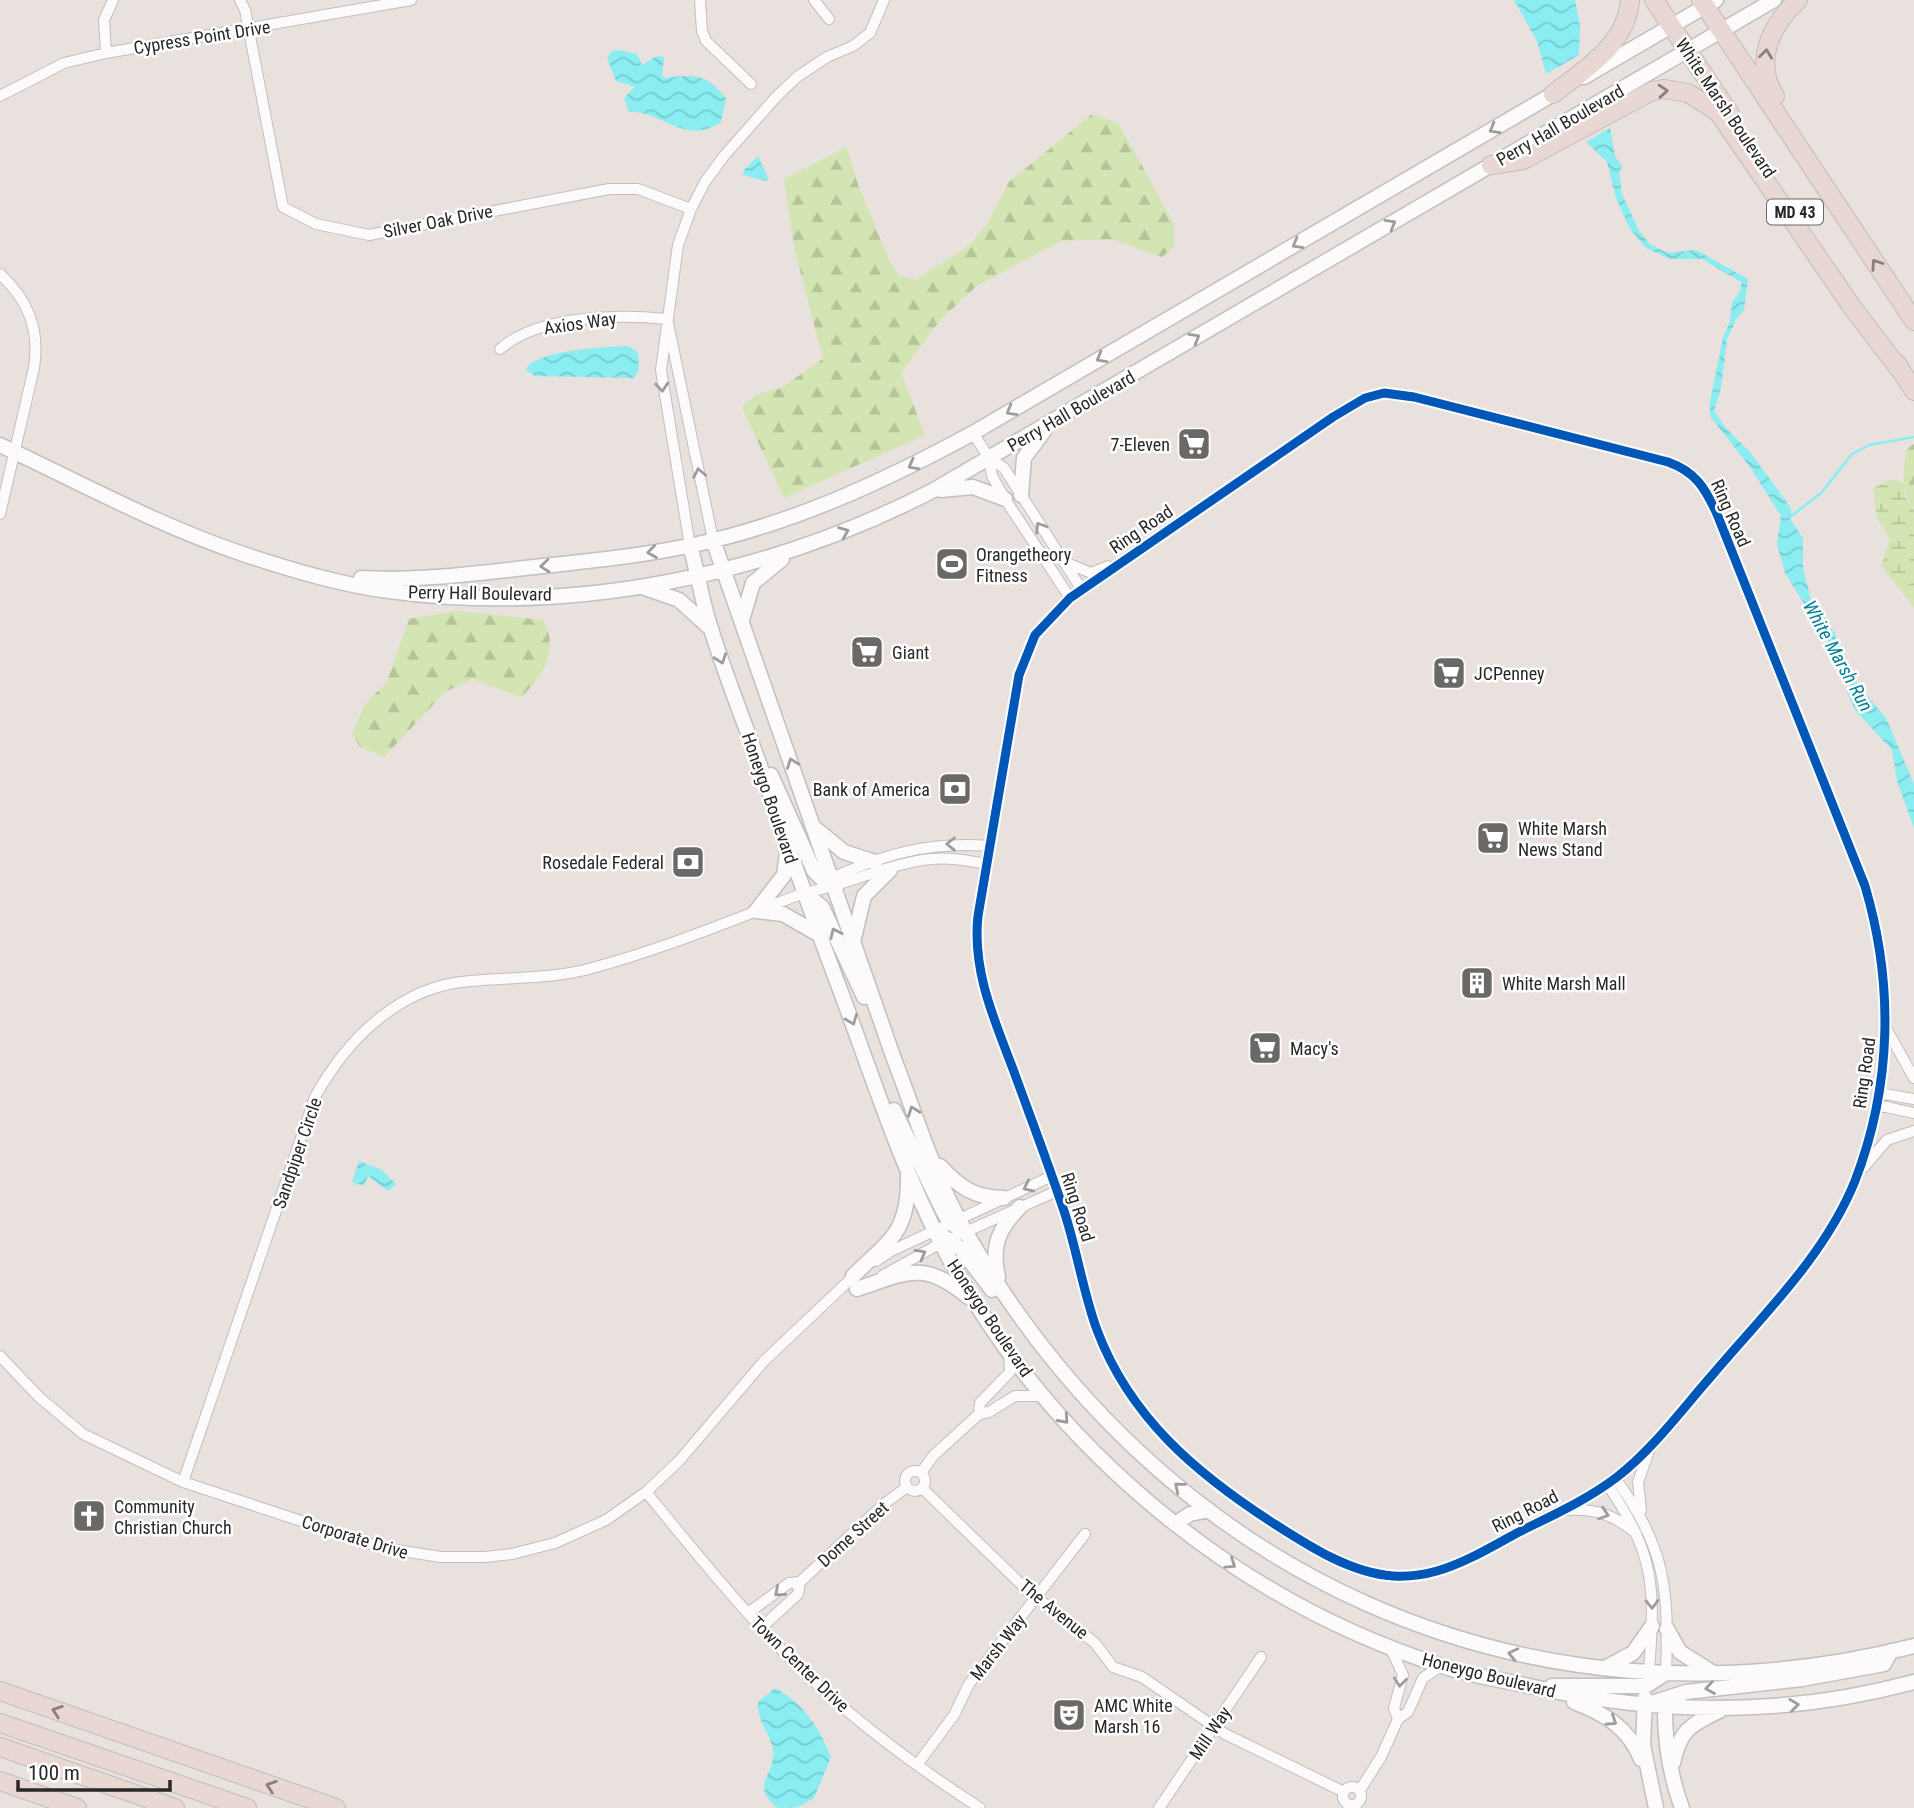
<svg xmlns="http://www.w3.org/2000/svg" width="1914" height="1808" font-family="'Roboto Condensed',sans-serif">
  <defs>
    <pattern id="forest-firs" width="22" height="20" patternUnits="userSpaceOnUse" patternTransform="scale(1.75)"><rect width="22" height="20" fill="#d3e5b2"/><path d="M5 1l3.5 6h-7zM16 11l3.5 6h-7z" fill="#b5c499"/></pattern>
    <pattern id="wetland-marsh" width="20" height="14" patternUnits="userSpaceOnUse" patternTransform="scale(1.75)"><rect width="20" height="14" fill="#d3e5b2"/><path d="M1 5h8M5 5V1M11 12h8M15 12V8" fill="none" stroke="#b5c499"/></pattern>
    <pattern id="water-waves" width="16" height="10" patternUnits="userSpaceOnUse" patternTransform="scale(1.75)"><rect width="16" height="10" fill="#89edf1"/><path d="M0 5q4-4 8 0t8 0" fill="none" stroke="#76cbcf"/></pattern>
  </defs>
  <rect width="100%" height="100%" fill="#e8e1dd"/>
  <path fill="url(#forest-firs)" d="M1092 114 1119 124 1174 224V247L1162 257 1110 239 1061 241 978 285 941 319 901 373 925 435 784 498 742 407 756 395 781 388 823 359 794 247 784 179 847 147 858 185 891 264 899 275 915 280 970 245 988 223 1009 182Z
    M1914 444V509C1900 489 1903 471 1907 448Z
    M458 611 543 620C560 649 543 677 521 697L473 679 445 692 384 757 360 747 352 733 366 703 387 682 409 619Z"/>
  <path fill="url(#wetland-marsh)" d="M1893 479 1903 483 1905 497 1914 509V607L1881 566 1890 539 1877 518 1873 488Z"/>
  <path fill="url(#water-waves)" d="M1514 0H1575L1580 25 1579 55 1546 74 1537 41Z
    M618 50 637 54 642 65 657 56 664 57 662 75 665 78C694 74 707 74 726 98L721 122C684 147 663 110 629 112L624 98 635 87 616 81 607 58 612 51Z
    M1610 128 1615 156 1622 166 1619 172 1622 194 1639 231 1650 244 1667 253 1696 250 1748 279 1744 310 1736 319 1727 340 1721 388 1714 411 1725 427 1750 452 1791 508V520L1803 538V568L1811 600 1834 632 1858 685 1886 718 1914 784V828L1897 781 1892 750 1855 710 1847 692 1850 683 1848 674 1785 573 1777 544 1781 516 1750 467 1710 416V402L1723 338 1730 321 1732 302 1741 290V282L1702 259H1670L1646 248 1630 229 1616 198 1607 162 1586 142Z
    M758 156 769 179 766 181 743 175 744 170Z
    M628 346 638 352 639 369 634 378 535 376 526 370C533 350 607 347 628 346Z
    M359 1161 382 1170 396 1184 388 1191 368 1176 364 1186 352 1182Z
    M775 1688C804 1704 819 1727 831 1757L814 1798 798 1807 778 1808C748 1785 777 1774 773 1749 769 1732 757 1721 758 1702Z"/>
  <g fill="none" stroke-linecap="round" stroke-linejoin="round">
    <path stroke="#89edf1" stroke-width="2.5" d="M1790 517 1821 493 1852 454 1869 445 1914 437"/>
    <defs>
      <path id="street" d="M240 0 245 10 283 207 316 224 369 235 609 189H638L691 209
        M700 0 702 31 706 41 751 84
        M814 0 829 19
        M106 53 104 20 113 0
        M0 96 64 63 106 53 411 0
        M0 274C28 300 40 329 34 368L0 514
        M668 323 713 540
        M500 349C539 315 617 314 667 319
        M1384 393 1414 397 1668 462C1696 472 1705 488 1717 514L1865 886C1894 984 1892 1085 1855 1181 1825 1255 1765 1313 1714 1373 1683 1408 1654 1448 1617 1477 1587 1500 1551 1516 1517 1533 1491 1547 1465 1563 1437 1571 1423 1575 1408 1577 1393 1576 1350 1573 1309 1546 1273 1523 1197 1474 1130 1418 1097 1330 1083 1292 1077 1250 1064 1211 1048 1163 1030 1116 1013 1069 994 1019 972 970 978 916L1019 675 1035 635 1070 598 1333 417 1365 398Z
        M973 433 989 458 992 476 1005 499 1070 598
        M989 458 1004 468 1082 590
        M690 546 661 370 678 245 691 209 705 182 724 156 776 97 797 77 827 57 853 46 870 33 884 0
        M1067 563 1091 573 1108 566
        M825 881C882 855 927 841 990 846
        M1887 1030 1914 1078
        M1879 1093 1914 1099
        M1877 1105 1914 1113
        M1864 1167 1887 1140 1914 1131
        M876 1261 891 1251 1052 1176
        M882 1276 941 1243 1057 1191
        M0 1356 39 1397 83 1434 183 1482 383 1548 441 1557H485L512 1554 555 1543 606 1520 646 1492 679 1461 764 1361 857 1273
        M979 1414 980 1403 1010 1372 1009 1353
        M905 1481a10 10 0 1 1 20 0a10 10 0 1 1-20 0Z
        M921 1473 933 1456 979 1414 989 1412 1015 1396H1043
        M1615 1478C1666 1547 1669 1590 1666 1673
        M183 1482 315 1097C347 1039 400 986 470 981 510 977 554 979 592 968 664 949 734 919 804 893 846 886 892 862 932 859 950 857 969 861 987 864
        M1607 1484C1656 1556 1655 1588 1649 1672
        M922 1488 1028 1591 1095 1643 1113 1667 1142 1677 1225 1734 1344 1792
        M646 1492C690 1546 733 1599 781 1649 840 1711 909 1762 980 1808
        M1566 1510C1595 1508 1614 1515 1636 1533
        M1641 1510 1638 1482 1649 1451
        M800 1582 884 1504 907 1487
        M748 1613 789 1583 800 1582 798 1594 761 1628
        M1390 1647 1403 1675 1394 1708 1398 1719
        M917 1765 954 1715 969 1684 1085 1534
        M1343 1796a9 9 0 1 1 18 0a9 9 0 1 1-18 0Z
        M1360 1790 1381 1757 1398 1719 1408 1712 1423 1678 1441 1666
        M1159 1808 1261 1657"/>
      <path id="secondary" d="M1584 77 1716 0
        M0 445C81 483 161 527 246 555 292 570 341 585 389 591 573 616 769 575 932 491L1774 0
        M941 490 973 487 1005 499
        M1021 495 1024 458 1044 431
        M713 540 894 1059C916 1116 934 1176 964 1229 1160 1574 1525 1744 1914 1646
        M690 546C698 573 702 602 711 629 725 674 743 719 759 763 785 838 811 913 839 987 871 1072 899 1162 941 1243 1044 1442 1231 1600 1445 1667 1473 1676 1501 1680 1529 1686 1659 1715 1784 1717 1914 1682
        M361 578C416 581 471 574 525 568 580 562 635 557 688 546 790 525 883 482 973 433L1560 90
        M642 587 679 600 710 628
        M742 620 753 583 782 559
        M771 775 814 871 824 881 836 888
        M816 829 844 852 875 862
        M804 893 822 907 864 997
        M756 911 784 875 787 853
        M756 911 783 914 818 934
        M854 938 864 896 890 870
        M894 1110 943 1211 950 1223 959 1228
        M940 1166C960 1188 975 1198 1004 1198
        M937 1232 961 1249 992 1290
        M853 1276C891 1239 909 1232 908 1175
        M998 1277C991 1247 998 1229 1020 1207
        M857 1289C908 1272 924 1260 968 1297
        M1175 1524 1190 1514 1209 1510
        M1667 1629 1680 1652 1713 1673
        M1605 1668 1633 1653 1652 1626
        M1552 1686H1646L1666 1673
        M1645 1698 1643 1745 1656 1808
        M1665 1699C1664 1736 1669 1773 1682 1808
        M1574 1702C1605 1714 1628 1727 1641 1759
        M1649 1704 1686 1692 1802 1679 1884 1664 1891 1651
        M1673 1763C1680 1730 1690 1725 1719 1711"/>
      <path id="highway" d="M1654 0 1730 114
        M1701 0 1914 321
        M1553 94C1586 68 1626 46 1630 0
        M1775 96C1753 61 1771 25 1798 0
        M1491 165 1523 160 1652 91 1664 89 1688 93 1718 112 1852 307 1903 374
        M1897 364 1914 391
        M0 1691 336 1808
        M0 1723 247 1808
        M0 1747 175 1808
        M0 1781 77 1808"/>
    </defs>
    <use href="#street" stroke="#c1bfbf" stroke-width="12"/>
    <use href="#secondary" stroke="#c1bfbf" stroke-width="17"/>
    <use href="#highway" stroke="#c0bdbc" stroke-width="20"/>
    <use href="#street" stroke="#fcfafa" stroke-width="10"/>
    <use href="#secondary" stroke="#fcfafa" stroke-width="14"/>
    <use href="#highway" stroke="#e8d7d2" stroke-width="18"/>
    <defs>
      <path id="cycleway" d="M1384 393 1414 397 1668 462C1696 472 1705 488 1717 514L1865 886C1894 984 1892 1085 1855 1181 1825 1255 1765 1313 1714 1373 1683 1408 1654 1448 1617 1477 1587 1500 1551 1516 1517 1533 1491 1547 1465 1563 1437 1571 1423 1575 1408 1577 1393 1576 1350 1573 1309 1546 1273 1523 1197 1474 1130 1418 1097 1330 1083 1292 1077 1250 1064 1211 1048 1163 1030 1116 1013 1069 994 1019 972 970 978 916L1019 675 1035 635 1070 598 1333 417 1365 398Z"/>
    </defs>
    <use href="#cycleway" stroke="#fff" stroke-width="13"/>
    <use href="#cycleway" stroke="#0057b8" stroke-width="9"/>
  </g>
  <defs><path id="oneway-chevron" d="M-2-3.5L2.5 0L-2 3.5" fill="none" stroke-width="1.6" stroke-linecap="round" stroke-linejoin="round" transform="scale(1.75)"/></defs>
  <g stroke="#88807d">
    <use href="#oneway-chevron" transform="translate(1766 54) rotate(-83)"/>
    <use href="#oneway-chevron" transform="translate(1663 91) rotate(-4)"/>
    <use href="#oneway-chevron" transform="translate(1876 264) rotate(-124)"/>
    <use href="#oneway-chevron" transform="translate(57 1711) rotate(-161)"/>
    <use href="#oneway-chevron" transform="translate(271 1786) rotate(-161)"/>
  </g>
  <g stroke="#9d9c9c">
    <use href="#oneway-chevron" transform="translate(1494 129) rotate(150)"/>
    <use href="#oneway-chevron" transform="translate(1391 224) rotate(-30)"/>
    <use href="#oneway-chevron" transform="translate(1297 244) rotate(150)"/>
    <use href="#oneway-chevron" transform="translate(1195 338) rotate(-30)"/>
    <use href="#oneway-chevron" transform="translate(1101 358) rotate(150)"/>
    <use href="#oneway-chevron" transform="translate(662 387) rotate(85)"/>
    <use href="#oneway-chevron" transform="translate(1011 411) rotate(150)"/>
    <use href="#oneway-chevron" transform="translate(913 465) rotate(152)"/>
    <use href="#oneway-chevron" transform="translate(699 473) rotate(-101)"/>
    <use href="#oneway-chevron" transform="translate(1040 527) rotate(-122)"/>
    <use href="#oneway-chevron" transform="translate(844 532) rotate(-22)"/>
    <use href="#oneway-chevron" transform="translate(652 552) rotate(172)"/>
    <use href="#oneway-chevron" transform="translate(545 566) rotate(175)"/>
    <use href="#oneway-chevron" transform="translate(721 659) rotate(70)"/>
    <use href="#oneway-chevron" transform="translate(792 763) rotate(-110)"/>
    <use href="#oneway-chevron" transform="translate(951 844) rotate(-180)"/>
    <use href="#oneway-chevron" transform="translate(835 933) rotate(-115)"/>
    <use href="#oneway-chevron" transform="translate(852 1020) rotate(69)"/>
    <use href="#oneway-chevron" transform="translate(913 1111) rotate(-110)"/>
    <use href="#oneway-chevron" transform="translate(1028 1187) rotate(155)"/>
    <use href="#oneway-chevron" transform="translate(921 1254) rotate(-29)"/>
    <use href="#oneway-chevron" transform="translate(1064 1419) rotate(48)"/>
    <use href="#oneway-chevron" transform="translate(1179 1487) rotate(-141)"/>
    <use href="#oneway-chevron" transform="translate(1604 1514) rotate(18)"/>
    <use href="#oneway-chevron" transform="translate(1231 1564) rotate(34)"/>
    <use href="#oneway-chevron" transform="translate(779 1592) rotate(139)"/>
    <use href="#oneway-chevron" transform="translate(1652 1604) rotate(88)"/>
    <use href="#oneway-chevron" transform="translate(1513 1654) rotate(-167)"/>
    <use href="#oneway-chevron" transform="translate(1400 1682) rotate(96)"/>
    <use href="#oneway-chevron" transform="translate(1710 1688) rotate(171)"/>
    <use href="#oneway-chevron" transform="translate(1794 1705) rotate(-7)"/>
    <use href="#oneway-chevron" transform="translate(1612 1721) rotate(33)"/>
  </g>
  <defs>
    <symbol id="supermarket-square" viewBox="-11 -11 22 22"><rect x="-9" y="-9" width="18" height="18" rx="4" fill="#6b6967" stroke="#fff"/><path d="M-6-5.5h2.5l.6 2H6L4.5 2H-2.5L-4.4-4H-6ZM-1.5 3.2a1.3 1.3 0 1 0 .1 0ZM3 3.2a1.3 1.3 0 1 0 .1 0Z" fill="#fff"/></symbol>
    <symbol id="stadium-square" viewBox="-11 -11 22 22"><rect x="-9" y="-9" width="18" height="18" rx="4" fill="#6b6967" stroke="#fff"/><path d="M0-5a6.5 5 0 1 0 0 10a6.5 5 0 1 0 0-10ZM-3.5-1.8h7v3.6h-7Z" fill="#fff"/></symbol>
    <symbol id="bank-square" viewBox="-11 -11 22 22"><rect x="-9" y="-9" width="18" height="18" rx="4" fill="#6b6967" stroke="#fff"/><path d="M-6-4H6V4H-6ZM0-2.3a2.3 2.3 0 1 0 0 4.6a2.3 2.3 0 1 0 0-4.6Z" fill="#fff"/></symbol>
    <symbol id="building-square" viewBox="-11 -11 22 22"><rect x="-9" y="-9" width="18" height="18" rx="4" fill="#6b6967" stroke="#fff"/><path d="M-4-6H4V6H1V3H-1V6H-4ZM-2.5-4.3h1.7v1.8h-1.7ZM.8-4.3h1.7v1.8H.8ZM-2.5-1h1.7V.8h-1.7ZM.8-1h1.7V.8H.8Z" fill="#fff"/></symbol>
    <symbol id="church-square" viewBox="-11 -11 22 22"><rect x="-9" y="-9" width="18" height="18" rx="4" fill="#6b6967" stroke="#fff"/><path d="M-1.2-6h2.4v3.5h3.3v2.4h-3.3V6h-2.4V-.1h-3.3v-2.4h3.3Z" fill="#fff"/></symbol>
    <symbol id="theatre-square" viewBox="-11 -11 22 22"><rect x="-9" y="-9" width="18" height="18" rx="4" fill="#6b6967" stroke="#fff"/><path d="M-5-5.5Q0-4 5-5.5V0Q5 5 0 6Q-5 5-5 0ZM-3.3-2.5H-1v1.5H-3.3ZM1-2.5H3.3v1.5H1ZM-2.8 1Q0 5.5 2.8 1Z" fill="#fff"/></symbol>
  </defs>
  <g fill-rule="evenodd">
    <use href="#supermarket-square" x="1175" y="425" width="38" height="38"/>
    <use href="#stadium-square" x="933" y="545" width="38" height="38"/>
    <use href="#supermarket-square" x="848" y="633" width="38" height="38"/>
    <use href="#supermarket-square" x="1430" y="654" width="38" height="38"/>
    <use href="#bank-square" x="936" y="770" width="38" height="38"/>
    <use href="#supermarket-square" x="1474" y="819" width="38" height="38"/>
    <use href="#bank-square" x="669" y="843" width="38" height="38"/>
    <use href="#building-square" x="1458" y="964" width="38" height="38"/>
    <use href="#supermarket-square" x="1246" y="1029" width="38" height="38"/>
    <use href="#church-square" x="70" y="1497" width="38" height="38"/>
    <use href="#theatre-square" x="1050" y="1696" width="38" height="38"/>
  </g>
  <g text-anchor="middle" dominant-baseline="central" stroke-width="5" stroke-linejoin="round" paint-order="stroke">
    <rect fill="#fff" stroke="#686868" stroke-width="2" x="1767" y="199.5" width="56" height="25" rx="5"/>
    <g font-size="16" font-weight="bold" fill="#282828">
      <text x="1795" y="212">MD 43</text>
    </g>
    <g font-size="18" fill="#282828" stroke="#fff">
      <text transform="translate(202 37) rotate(-9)">Cypress Point Drive</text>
      <text transform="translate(1726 108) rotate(56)">White Marsh Boulevard</text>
      <text transform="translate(1560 125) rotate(-30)">Perry Hall Boulevard</text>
      <text transform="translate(438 221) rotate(-11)">Silver Oak Drive</text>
      <text transform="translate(580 323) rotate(-8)">Axios Way</text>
      <text transform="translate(1071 411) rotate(-30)">Perry Hall Boulevard</text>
      <text transform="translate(1731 513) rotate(66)">Ring Road</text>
      <text transform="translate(1141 529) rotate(-34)">Ring Road</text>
      <text transform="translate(480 593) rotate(1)">Perry Hall Boulevard</text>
      <text transform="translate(770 798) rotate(71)">Honeygo Boulevard</text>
      <text transform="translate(1864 1073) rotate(-82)">Ring Road</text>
      <text transform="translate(297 1153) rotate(-71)">Sandpiper Circle</text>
      <text transform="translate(1078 1207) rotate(72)">Ring Road</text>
      <text transform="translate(990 1318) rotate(56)">Honeygo Boulevard</text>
      <text transform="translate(1525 1511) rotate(-27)">Ring Road</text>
      <text transform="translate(853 1534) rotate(-42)">Dome Street</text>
      <text transform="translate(355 1537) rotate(17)">Corporate Drive</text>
      <text transform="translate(1054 1609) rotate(39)">The Avenue</text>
      <text transform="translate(998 1647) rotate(-52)">Marsh Way</text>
      <text transform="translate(800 1664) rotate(44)">Town Center Drive</text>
      <text transform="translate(1489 1675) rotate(14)">Honeygo Boulevard</text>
      <text transform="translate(1210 1733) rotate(-56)">Mill Way</text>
    </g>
    <g font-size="18" fill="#282828" stroke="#fff" text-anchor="start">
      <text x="1170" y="444" text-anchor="end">7-Eleven</text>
      <text x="976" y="554">Orangetheory<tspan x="976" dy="21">Fitness</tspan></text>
      <text x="892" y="652">Giant</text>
      <text x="1474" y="673">JCPenney</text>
      <text x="930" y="789" text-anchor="end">Bank of America</text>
      <text x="1518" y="828">White Marsh<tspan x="1518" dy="21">News Stand</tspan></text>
      <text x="664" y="862" text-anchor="end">Rosedale Federal</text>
      <text x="1502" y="983">White Marsh Mall</text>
      <text x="1290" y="1048">Macy's</text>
      <text x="114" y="1506">Community<tspan x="114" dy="21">Christian Church</tspan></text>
      <text x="1094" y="1705">AMC White<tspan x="1094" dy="21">Marsh 16</tspan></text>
    </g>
    <g font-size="19" font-style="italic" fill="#028296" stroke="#fff">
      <text transform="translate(1838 656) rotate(61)">White Marsh Run</text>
    </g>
  </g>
  <path d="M18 1780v10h152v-10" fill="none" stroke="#282828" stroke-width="3.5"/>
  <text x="28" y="1780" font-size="21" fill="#282828" stroke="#ffffff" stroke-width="5" paint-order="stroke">100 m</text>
</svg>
